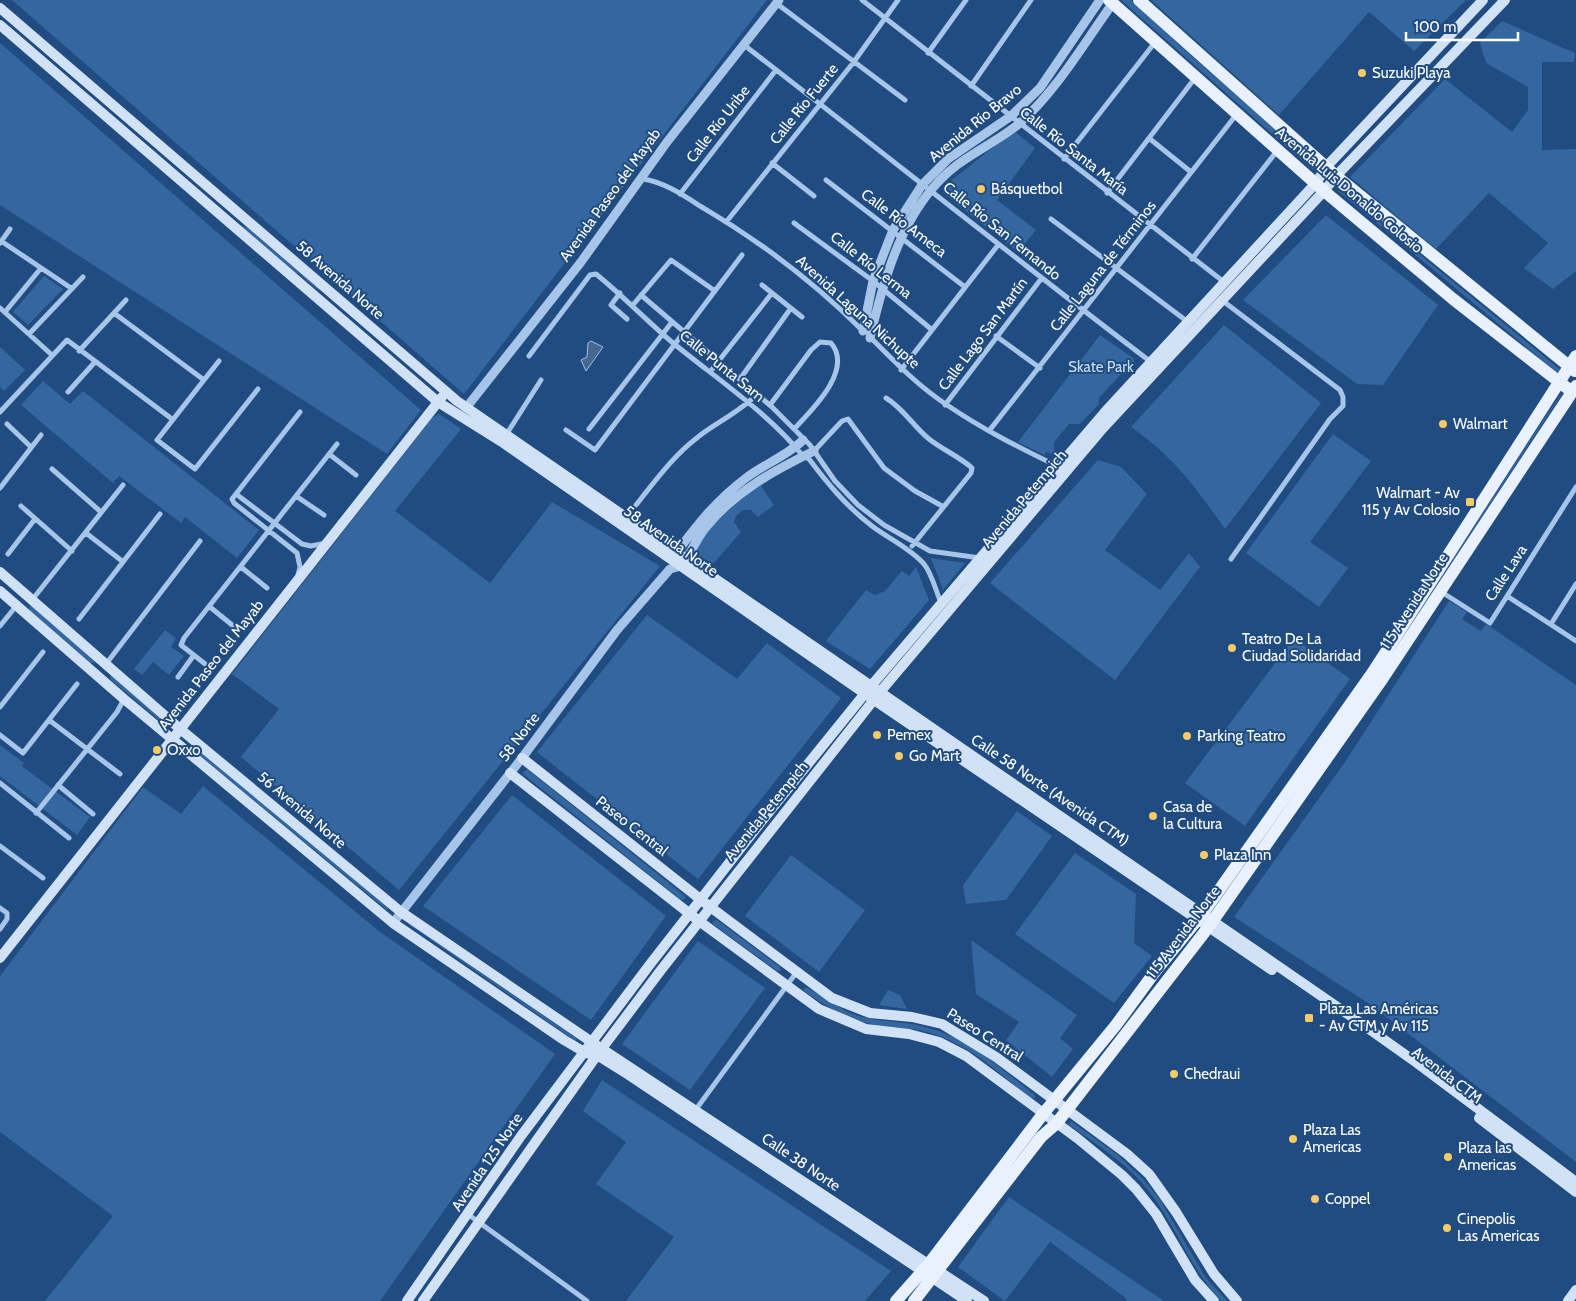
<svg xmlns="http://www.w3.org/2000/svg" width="1576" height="1301" font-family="Cabin,sans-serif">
  <rect width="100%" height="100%" fill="#204c81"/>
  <path fill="#34669f" d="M12 0H767L464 394Z
    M1121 0H1131L1197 61 1318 165 1313 170Z
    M1151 0H1466L1414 51 1369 12 1279 115Z
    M1502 21 1575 53 1574 62H1542V150L1576 149V271L1553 289 1524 268 1548 243 1489 193 1436 249 1350 177 1445 79 1512 132 1528 110V87L1486 63 1480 43Z
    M0 43 421 410 387 454 0 205Z
    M1014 131 1035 148 997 200 1036 230 1018 252 943 193V187Z
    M1337 190H1339L1363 208 1557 367 1563 372 1560 375Z
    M1326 215 1438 305 1383 385 1357 384 1243 300Z
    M240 225 248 228 319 289 318 290 299 274 291 271Z
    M44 276 63 289 28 325 13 312Z
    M1224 325 1321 403 1225 529C1196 488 1174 457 1131 427Z
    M1100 335 1133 358 1135 364 1128 373H1122L1099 398V404L1080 424H1069L1054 442V455L1047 452 1044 455 1018 442Z
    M0 347 25 370 4 391 0 387Z
    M43 381 70 404 83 391 259 530 237 558 185 517 181 523 119 476 113 483 21 405Z
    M1561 394H1562L1386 663 1539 426Z
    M439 414 461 429 395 511 490 583 552 502 660 566 399 890 241 757 279 709 232 674 432 418Z
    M1333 434 1371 461 1310 542 1348 568 1319 607 1246 553Z
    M1098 460 1121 467 1147 494 1105 550 1160 590 1189 553 1200 567 1115 680 990 583Z
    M759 483 774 505 758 517 751 510H743L736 516 734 522 741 532 713 564 695 553V549L715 523Z
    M931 558 965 563 943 590Z
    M916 567 929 600 870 669 826 641 866 590 875 595 885 591 902 571 909 576Z
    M1449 601 1467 612 1462 619 1481 631 1486 624 1576 685V1162L1368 1003 1234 917 1345 762Z
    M30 606H33L96 662 90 663 29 610Z
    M647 615 737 679 767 643 841 698 698 879 537 752Z
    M165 630 176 638 171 647 184 656 169 675 153 662 142 675 134 669Z
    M1294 638 1350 679 1245 826 1185 783Z
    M111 675 167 724 166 726 110 679Z
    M0 745 24 763 22 766 90 817 77 835 0 776Z
    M200 751 388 908 387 910 198 754Z
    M527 769 685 896V899L681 900 523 774V772Z
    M203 786 380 932 555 1054 380 1301H45L113 1216 0 1132V976L143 787 181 814Z
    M512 795 666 916 591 1020 423 906Z
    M1017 811 1052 836 1006 900 966 904 963 885Z
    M1075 853 1136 894 1134 943 1152 956 1114 1003 1015 934Z
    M791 855 865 910 819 972 745 916Z
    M717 920 780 967 781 971H777L713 924V921Z
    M407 923H409L577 1039 576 1041 571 1038Z
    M971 940 1077 1015 1060 1038 1073 1049 1052 1077 1006 1040 1019 1022 976 994Z
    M698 941 765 988 690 1090 622 1044Z
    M804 987C812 988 838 1008 850 1013 875 1023 900 1020 925 1027 968 1037 1001 1069 1035 1095V1098H1030C1000 1074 972 1047 936 1035 918 1028 901 1028 883 1026 853 1022 828 1008 804 991Z
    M888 990 900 995 907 1009 879 1005Z
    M602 1080 891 1271 865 1301H626L674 1237 596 1184 626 1142 583 1111Z
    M1071 1121 1119 1156 1144 1180 1159 1198 1206 1278 1227 1301H1221C1193 1271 1179 1234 1156 1201 1135 1168 1100 1147 1069 1125Z
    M1009 1197 1164 1301H1126L1127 1299 1050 1242 1005 1301 958 1267Z"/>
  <path fill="#46678e" stroke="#9ac0ea" d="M591 341 603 347 586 371 581 360 587 357 588 343Z"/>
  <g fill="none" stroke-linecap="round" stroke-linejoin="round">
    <path stroke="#a6c5e8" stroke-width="5" d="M862 0 1224 282
      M776 3 905 100
      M744 45C880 150 1014 258 1151 362
      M928 53 966 0
      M971 86 1031 0
      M1150 139 1191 172
      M1064 159 1156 41
      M772 163 814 196
      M642 179C662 181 683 195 700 206 760 241 814 282 863 331
      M826 180 965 287
      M1107 193 1195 78
      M680 194 776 70
      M1051 219 1188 322
      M727 221 853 63 898 0
      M794 223 873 281 931 329
      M1 241 71 288
      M0 243 10 229
      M1192 259 1277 151
      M762 285 802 317
      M620 293 611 305 627 319
      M641 295 772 407 810 445 835 481 858 505 884 525 930 551 980 558
      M1223 301 1340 390 1343 397V406L1330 419 1231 559
      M632 306 671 260 715 291
      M0 308 52 355
      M5 312 41 268
      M114 313 126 300
      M29 334 83 277
      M996 336 1040 368
      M870 337C894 361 918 386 947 405 982 429 1020 448 1057 466
      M79 351 114 313 204 380 157 440 195 469 258 389
      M529 356 590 275 596 274C623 296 647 321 673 343 717 379 767 412 803 456L809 459C828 484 847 507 872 526 889 539 910 548 924 564 932 574 936 591 941 603
      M901 370 998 245
      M710 372 772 293
      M740 379 791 308
      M204 380 219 361
      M68 392 94 363
      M886 398C903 408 914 427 929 439 943 450 960 457 972 468L971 473 912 546
      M770 405 811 350 820 342 831 343C854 370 811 411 794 429
      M945 405 1041 279
      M0 412 67 340 172 419
      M7 424 31 447
      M589 429 672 322
      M566 430 595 450 742 255
      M989 431 1236 115
      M506 435 541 380
      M814 451 842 421 848 419 884 468 915 491 942 506
      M329 454 356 475
      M52 469 101 512
      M0 488 41 435
      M236 494 302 544 311 546 326 543
      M296 496 324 515
      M636 505C655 481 673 456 698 437 717 422 740 412 757 394
      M21 506 72 551
      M86 533 122 561
      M8 554 35 519
      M241 567 267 588
      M298 575 300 567 297 553 234 503 232 499 300 412
      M1440 591 1490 623 1576 487
      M1507 596 1576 641
      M32 600 123 485
      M210 607 237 629
      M79 619 160 514
      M1551 624 1576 584
      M0 626 17 605
      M106 664 200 541
      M209 667 181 645 184 638 337 444
      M178 677 194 655
      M0 707 43 652
      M49 720 120 774
      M0 735 23 753 77 684
      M0 783 69 838
      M58 785 93 814
      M36 813 117 712 124 699
      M0 846 43 878
      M0 908 7 913V919L0 929
      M694 1112 796 973
      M469 1215 587 1301"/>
    <path stroke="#a6c5e8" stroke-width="9" d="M863 331 873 281 893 230 922 185 948 159 1011 116 1040 88 1100 0
      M870 338C884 277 904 205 957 165 977 150 1001 139 1020 123 1057 90 1084 43 1113 3
      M466 408 581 262 667 142 779 0
      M673 557C696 527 714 502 746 478 764 464 787 456 803 440
      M393 923 522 758 617 630 670 569 681 566C691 554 696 539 706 527 736 491 773 471 814 451"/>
    <path stroke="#d1e2f7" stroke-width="10" d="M0 8 457 401 1352 1017 1417 1063 1576 1182
      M0 25 438 402 502 442 874 700 1272 970
      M0 572 179 728 401 912 602 1049 984 1301
      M0 591 124 699 393 923 564 1040 586 1053 597 1055 629 1075 967 1301
      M522 758 709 906 832 998 870 1013 912 1017 942 1024 996 1057 1127 1154 1149 1174 1176 1212 1214 1274 1237 1301
      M510 773 699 921 819 1009 866 1029 909 1034 939 1042 966 1056 1077 1138 1122 1175 1136 1189 1156 1214 1195 1280 1214 1301
      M0 958 442 397
      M1479 1118 1576 1192
      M407 1301 521 1136 651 963 761 822 871 686 1105 412 1316 183 1327 166 1483 0
      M423 1301 597 1055 661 970 880 692 1103 428 1324 191 1336 176 1505 0
      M1568 1301 1576 1290"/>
    <path stroke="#e9f1fe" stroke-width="12" d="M1109 0 1324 191 1453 299 1567 388
      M1139 0 1336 176 1575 371
      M896 1301 928 1265 1043 1114 1116 1025 1157 969 1203 913 1373 672 1576 356
      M914 1301 1041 1137 1056 1124 1207 929 1383 678 1576 386"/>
  </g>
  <g fill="#f6ca67" stroke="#204c81" stroke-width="2">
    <circle cx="1362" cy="73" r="5"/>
    <circle cx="981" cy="189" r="5"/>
    <circle cx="1443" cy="424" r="5"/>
    <rect x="1465" y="497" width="10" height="10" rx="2.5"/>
    <circle cx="1232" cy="648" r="5"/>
    <circle cx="877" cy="735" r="5"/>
    <circle cx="1187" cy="736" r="5"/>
    <circle cx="157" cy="750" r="5"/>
    <circle cx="899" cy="756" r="5"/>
    <circle cx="1153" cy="816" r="5"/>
    <circle cx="1204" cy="855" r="5"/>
    <rect x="1304" y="1013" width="10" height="10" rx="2.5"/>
    <circle cx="1174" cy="1074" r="5"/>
    <circle cx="1293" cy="1139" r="5"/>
    <circle cx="1448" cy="1157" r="5"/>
    <circle cx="1315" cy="1199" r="5"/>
    <circle cx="1447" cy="1228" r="5"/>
  </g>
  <g text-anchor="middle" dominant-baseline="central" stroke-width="4" stroke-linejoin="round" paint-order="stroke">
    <g font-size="15" fill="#fff" stroke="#204c81" text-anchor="start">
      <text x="1372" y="73">Suzuki Playa</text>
      <text x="991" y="189">Básquetbol</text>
      <text x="1453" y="424">Walmart</text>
      <text x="1460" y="493" text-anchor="end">Walmart - Av<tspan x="1460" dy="17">115 y Av Colosio</tspan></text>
      <text x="1242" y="639">Teatro De La<tspan x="1242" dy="17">Ciudad Solidaridad</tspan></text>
      <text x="887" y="735">Pemex</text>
      <text x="1197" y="736">Parking Teatro</text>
      <text x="167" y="750">Oxxo</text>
      <text x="909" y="756">Go Mart</text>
      <text x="1163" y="807">Casa de<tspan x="1163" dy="17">la Cultura</tspan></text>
      <text x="1214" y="855">Plaza Inn</text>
      <text x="1319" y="1009">Plaza Las Américas<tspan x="1319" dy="17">- Av CTM y Av 115</tspan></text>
      <text x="1184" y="1074">Chedraui</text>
      <text x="1303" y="1130">Plaza Las<tspan x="1303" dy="17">Americas</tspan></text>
      <text x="1458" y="1148">Plaza las<tspan x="1458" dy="17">Americas</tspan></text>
      <text x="1325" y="1199">Coppel</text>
      <text x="1457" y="1219">Cinepolis<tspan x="1457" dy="17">Las Americas</tspan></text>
    </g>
    <g font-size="15" fill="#fff" stroke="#204c81">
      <text transform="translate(804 104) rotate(-51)">Calle Río Fuerte</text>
      <text transform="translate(975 123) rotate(-39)">Avenida Río Bravo</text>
      <text transform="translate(718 124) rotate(-52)">Calle Río Uribe</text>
      <text transform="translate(1074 151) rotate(38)">Calle Río Santa María</text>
      <text transform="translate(1349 190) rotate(40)">Avenida Luis Donaldo Colosio</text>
      <text transform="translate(610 195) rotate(-54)">Avenida Paseo del Mayab</text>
      <text transform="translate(904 223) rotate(37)">Calle Río Ameca</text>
      <text transform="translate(1002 231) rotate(39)">Calle Río San Fernando</text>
      <text transform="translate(871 265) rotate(38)">Calle Río Lerma</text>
      <text transform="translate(1103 266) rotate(-52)">Calle Laguna de Términos</text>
      <text transform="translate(340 280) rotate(41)">58 Avenida Norte</text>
      <text transform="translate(858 312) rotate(42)">Avenida Laguna Nichupte</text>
      <text transform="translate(983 334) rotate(-53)">Calle Lago San Martín</text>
      <text transform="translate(722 366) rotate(39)">Calle Punta Sam</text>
      <text transform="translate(1024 499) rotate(-50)">Avenida Petempich</text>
      <text transform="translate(671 541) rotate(35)">58 Avenida Norte</text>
      <text transform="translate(1506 573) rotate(-57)">Calle Lava</text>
      <text transform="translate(1414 601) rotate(-57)">115 Avenida Norte</text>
      <text transform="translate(211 665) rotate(-52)">Avenida Paseo del Mayab</text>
      <text transform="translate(519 737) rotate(-53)">58 Norte</text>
      <text transform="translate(1050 790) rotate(34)">Calle 58 Norte (Avenida CTM)</text>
      <text transform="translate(302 810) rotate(40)">56 Avenida Norte</text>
      <text transform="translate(766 811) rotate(-51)">Avenida Petempich</text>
      <text transform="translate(632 826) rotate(38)">Paseo Central</text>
      <text transform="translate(1183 932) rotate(-53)">115 Avenida Norte</text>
      <text transform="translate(985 1035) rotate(32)">Paseo Central</text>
      <text transform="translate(1447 1075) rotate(37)">Avenida CTM</text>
      <text transform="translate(487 1162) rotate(-56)">Avenida 125 Norte</text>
      <text transform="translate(801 1162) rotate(34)">Calle 38 Norte</text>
    </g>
    <g font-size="15" fill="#cadff6" stroke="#204c81">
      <text x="1101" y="367">Skate Park</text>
    </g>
  </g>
  <path d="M1406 32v8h112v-8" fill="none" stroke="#ffffff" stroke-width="2.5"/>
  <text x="1414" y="32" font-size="15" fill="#ffffff" stroke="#204c81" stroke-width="4" paint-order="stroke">100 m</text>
</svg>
